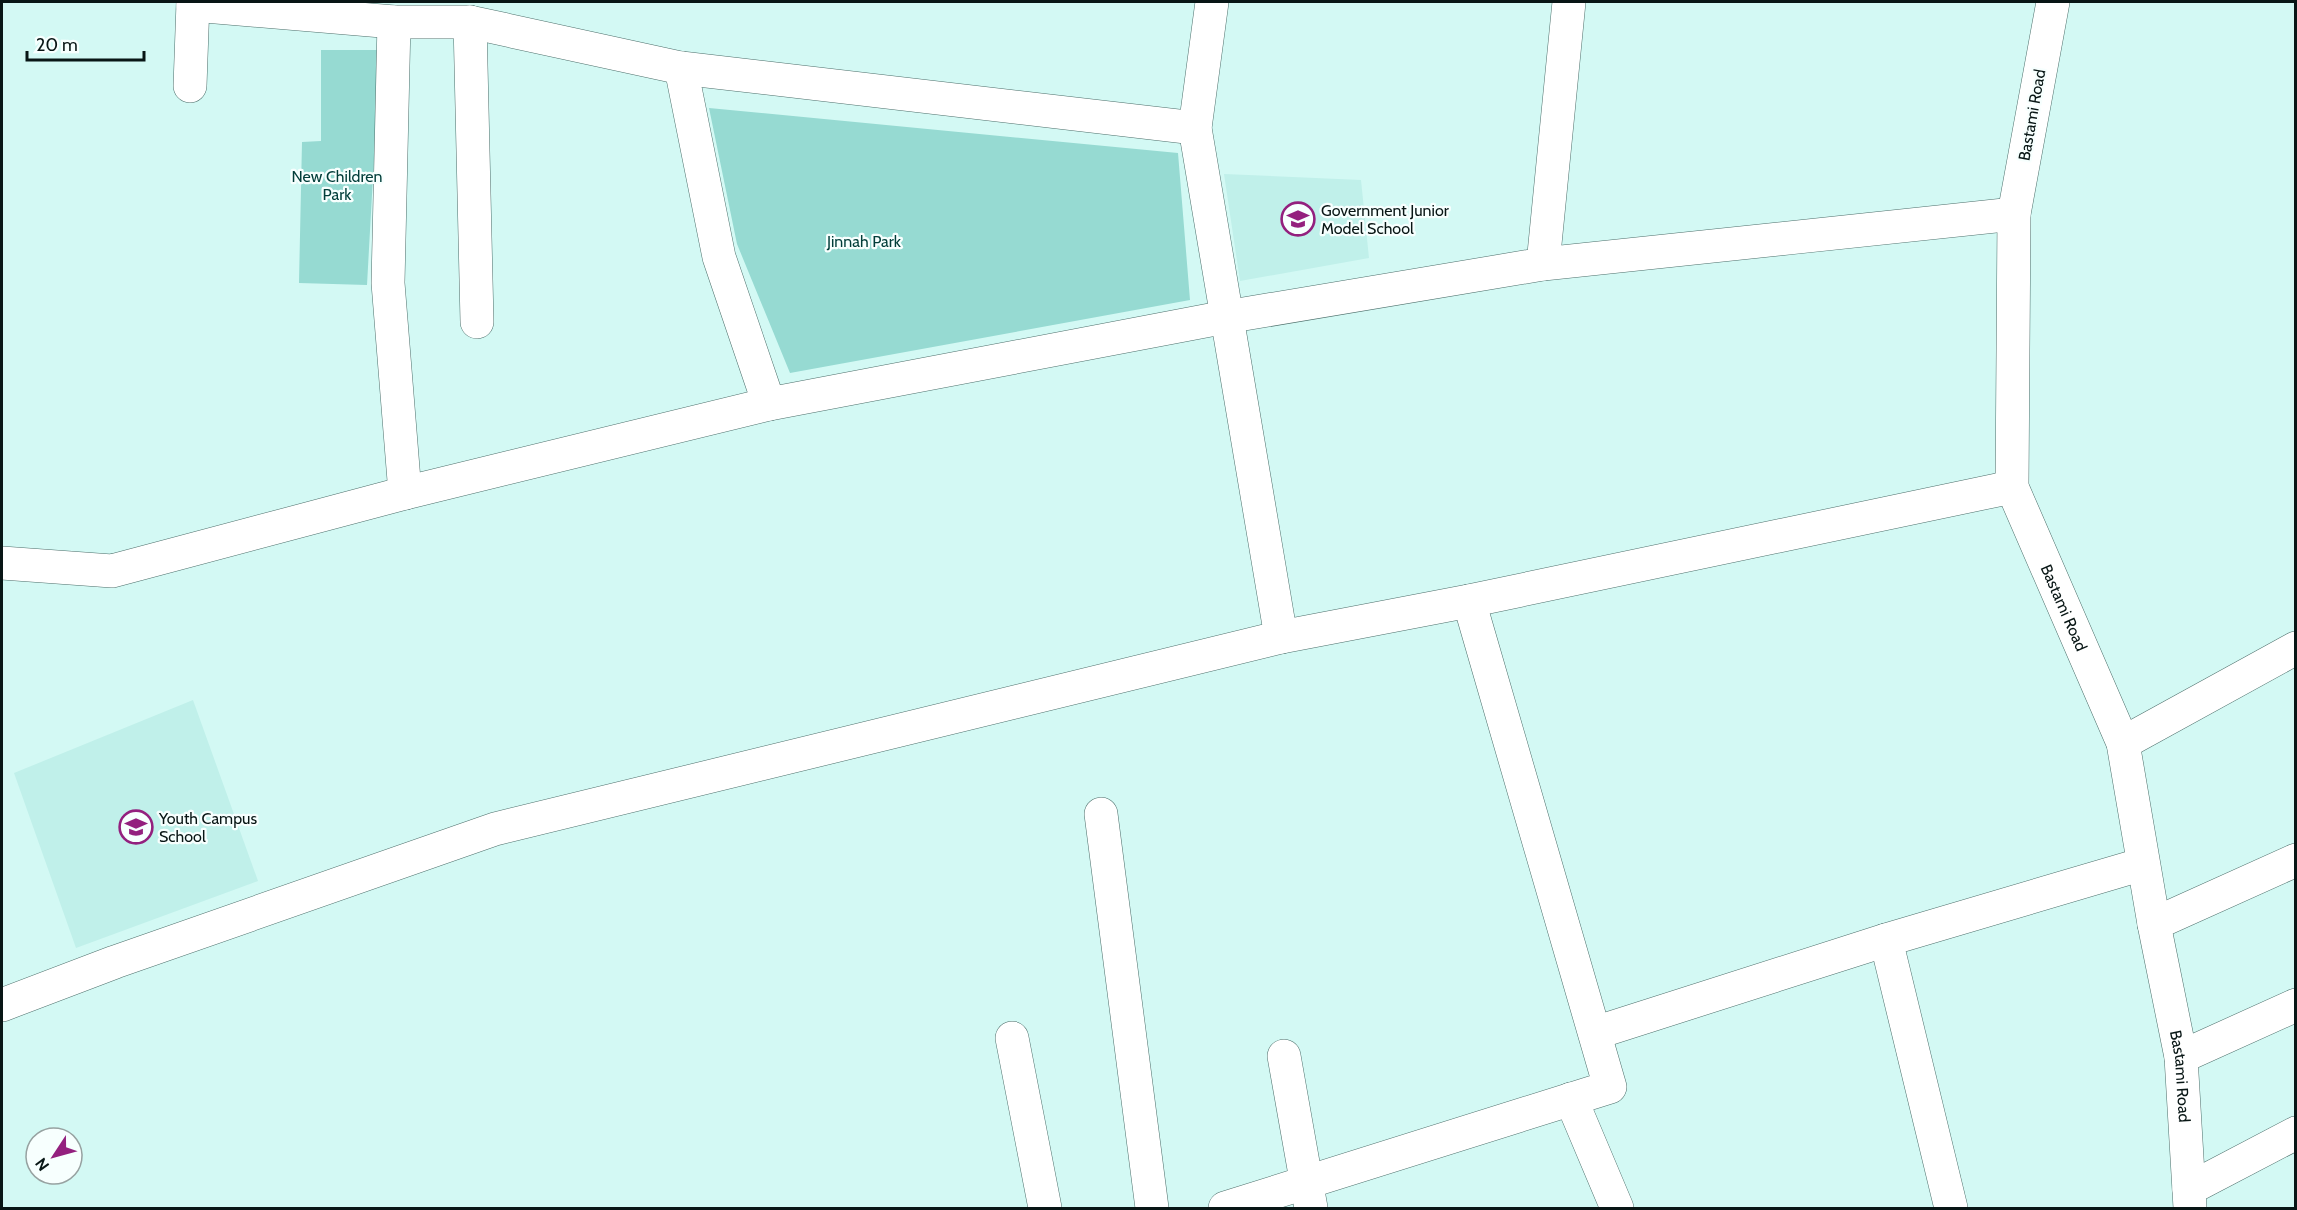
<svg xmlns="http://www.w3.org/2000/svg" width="2297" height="1210" font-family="Cabin,sans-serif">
  <rect width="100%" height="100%" fill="#d3f9f4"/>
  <path fill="#c0f0ea" d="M1224 174 1361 180 1369 258 1240 281Z
    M193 700 258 881 76 948 14 773Z"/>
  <path fill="#96dad2" d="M321 50H380L367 285 299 283 302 142 321 141Z
    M709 108 1178 153 1190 300 790 373 737 244Z"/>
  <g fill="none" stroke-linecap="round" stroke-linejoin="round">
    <defs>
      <g id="minor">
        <path d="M1212 2 1195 128 1281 637"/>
        <path id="s1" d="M2053 2 2014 214 2012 487 2123 743 2154 924 2181 1057 2190 1208"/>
        <path d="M193 5 394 22H470L681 68 1195 128"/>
        <path d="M394 22 388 283 405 493"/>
        <path d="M470 22 477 322"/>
        <path d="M681 68 719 257 769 404 1226 317 1543 264 2014 214"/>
        <path d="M190 86 193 2"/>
        <path d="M1543 264 1569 2"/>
        <path d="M2 563 112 571 405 493 769 404"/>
        <path d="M2123 743 2296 648"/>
        <path d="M1101 814 1152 1208"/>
        <path d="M2154 924 2296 860"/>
        <path d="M1886 940 1951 1208"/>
        <path d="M2 1005 115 962 495 829 1281 637 1469 601 2012 487"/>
        <path d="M1595 1033 1886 940 2143 864"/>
        <path d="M1012 1038 1045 1208"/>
        <path d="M1284 1056 1311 1208"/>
        <path d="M2181 1057 2296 1005"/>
        <path d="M1571 1099 1617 1208"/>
        <path d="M2189 1189 2296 1133"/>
        <path d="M1225 1208 1610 1087 1469 601"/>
      </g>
    </defs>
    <use href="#minor" stroke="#4d6f6b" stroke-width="34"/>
    <use href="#minor" stroke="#fff" stroke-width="33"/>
  </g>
  <defs>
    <symbol id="school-ring" viewBox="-11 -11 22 22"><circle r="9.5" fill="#f7fffe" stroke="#93207e" stroke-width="1.5"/><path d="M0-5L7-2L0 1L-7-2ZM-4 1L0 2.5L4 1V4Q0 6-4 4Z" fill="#93207e"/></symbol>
  </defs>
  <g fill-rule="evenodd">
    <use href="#school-ring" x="1279" y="200" width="38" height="38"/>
    <use href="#school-ring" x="117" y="808" width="38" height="38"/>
  </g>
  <g text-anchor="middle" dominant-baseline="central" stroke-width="4.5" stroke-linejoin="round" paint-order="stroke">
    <g font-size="16" fill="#081615" stroke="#f7fffe">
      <text transform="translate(2032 115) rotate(-80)">Bastami Road</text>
      <text stroke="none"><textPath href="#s1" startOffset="620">Bastami Road</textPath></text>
      <text stroke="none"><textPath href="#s1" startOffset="1106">Bastami Road</textPath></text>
    </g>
    <g font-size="16" fill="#013d39" stroke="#f7fffe">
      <text x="337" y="176">New Children<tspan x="337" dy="18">Park</tspan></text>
      <text x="864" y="241">Jinnah Park</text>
    </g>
    <g font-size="16" fill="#081615" stroke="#f7fffe" text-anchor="start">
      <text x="1321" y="210">Government Junior<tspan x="1321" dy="18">Model School</tspan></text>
      <text x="159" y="818">Youth Campus<tspan x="159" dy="18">School</tspan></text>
    </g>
  </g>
  <rect width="2297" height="1210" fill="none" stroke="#081615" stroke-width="6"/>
  <g transform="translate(54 1156) rotate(234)"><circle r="28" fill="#f7fffe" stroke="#97a2a1" stroke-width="1.5"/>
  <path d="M0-4.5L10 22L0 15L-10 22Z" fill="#93207e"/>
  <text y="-9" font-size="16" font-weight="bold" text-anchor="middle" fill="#081615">N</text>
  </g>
  <path d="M27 51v9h117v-9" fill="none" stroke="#081615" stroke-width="3"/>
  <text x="36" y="51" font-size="18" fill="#081615" stroke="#f7fffe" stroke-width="4.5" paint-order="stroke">20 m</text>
</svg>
